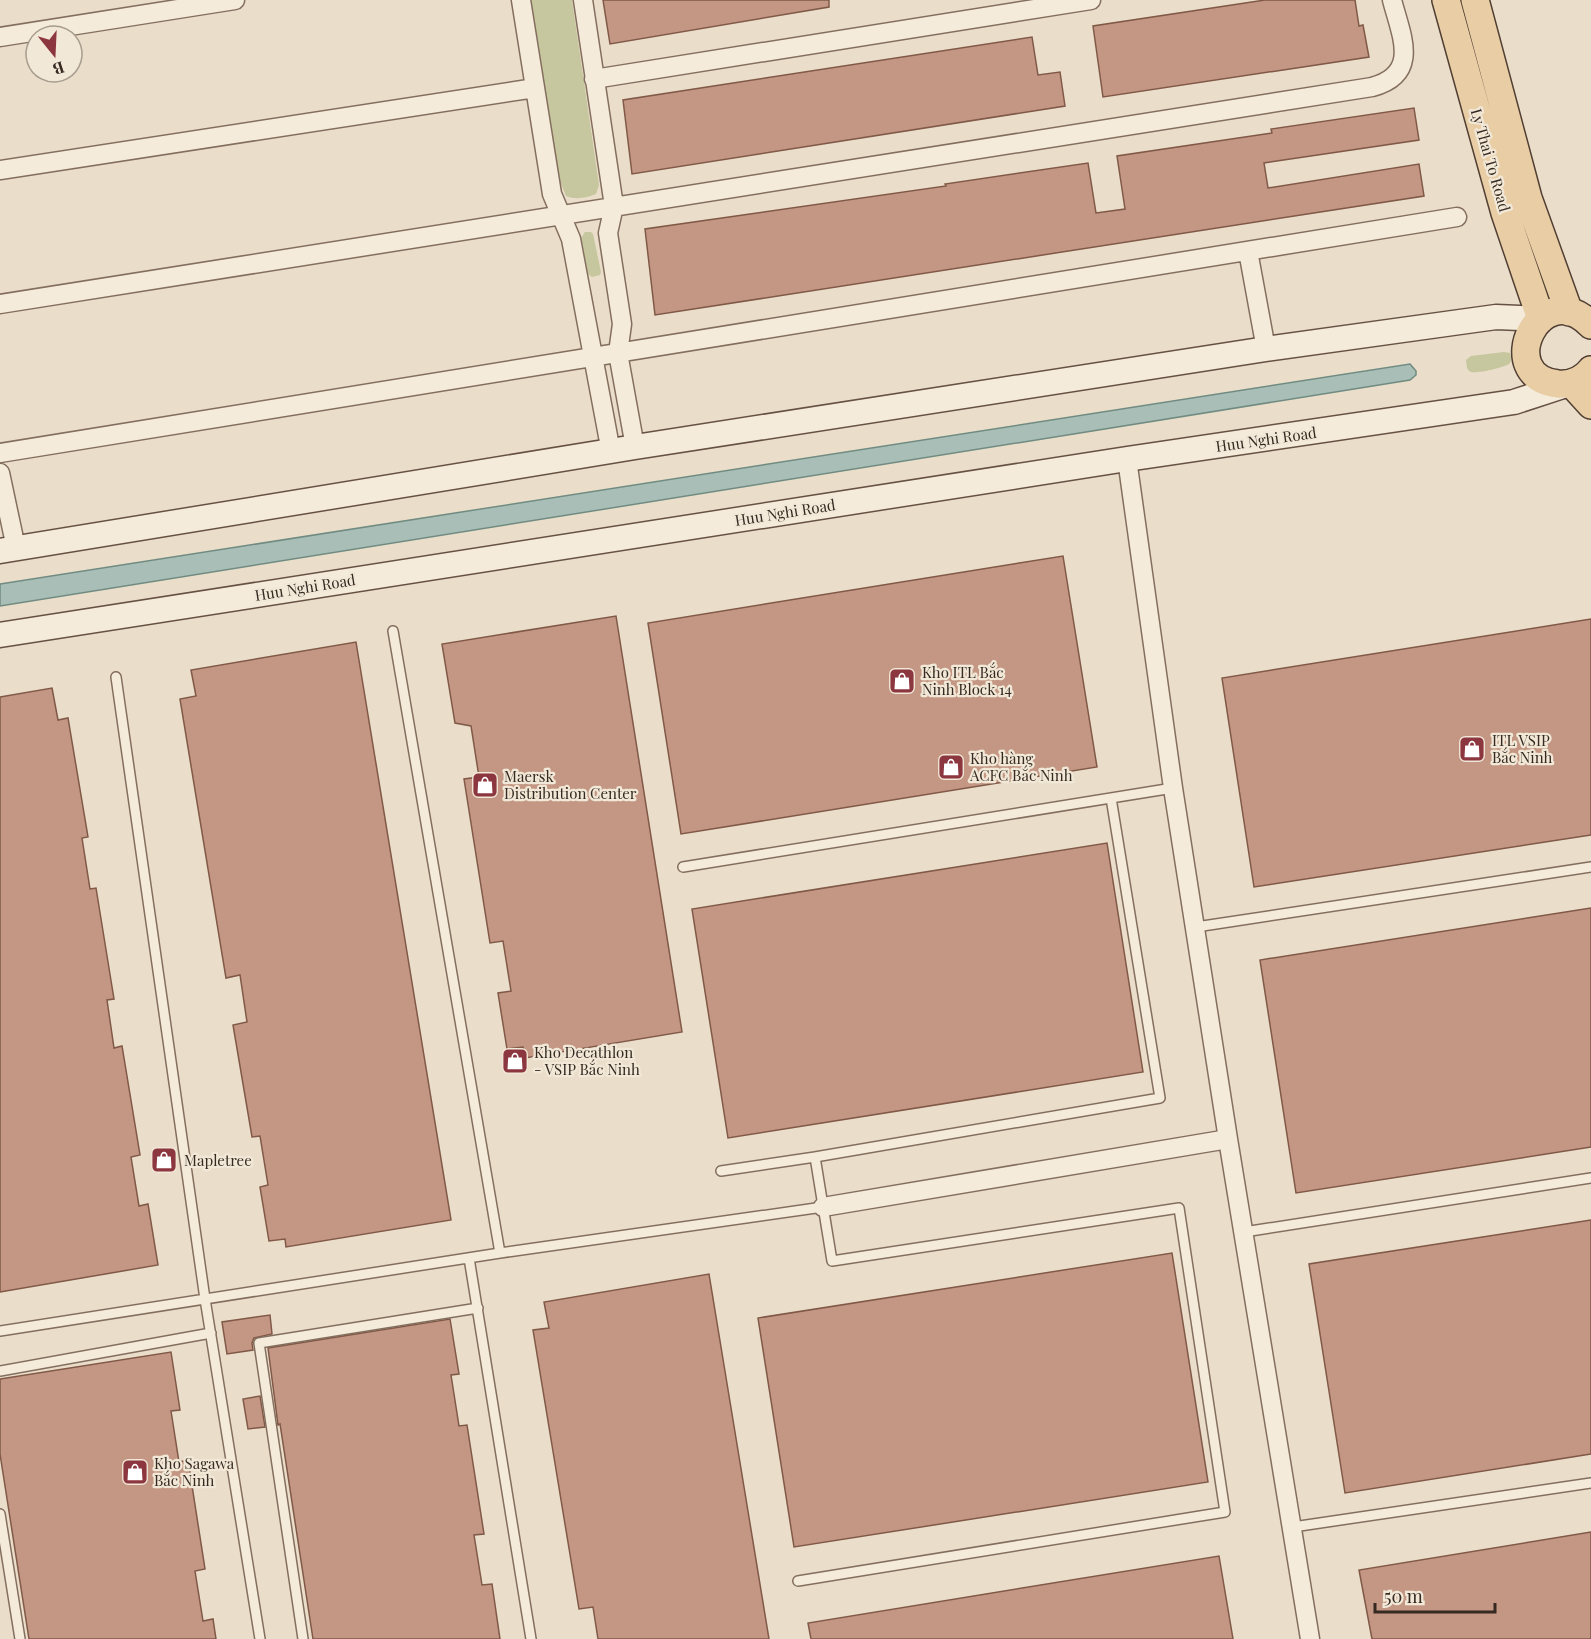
<svg xmlns="http://www.w3.org/2000/svg" width="1591" height="1639" font-family="'Playfair Display',serif">
  <rect width="100%" height="100%" fill="#eaddc9"/>
  <path fill="#c6c79e" d="M529 0H572L599 185 596 194C586 198 576 200 566 196L559 179Z
    M585 232H591L593 234 601 272 600 275 592 277 588 274 581 238Z
    M1504 352 1510 353C1511 357 1512 359 1510 363 1507 367 1476 374 1471 372 1469 371 1468 370 1467 368L1466 360 1471 356Z"/>
  <path fill="#a9beb6" stroke="#708c82" stroke-width="1.5" d="M1410 364 1416 371V375L1410 380 0 606V584Z"/>
  <path fill="#c39783" stroke="#805948" stroke-width="1.5" d="M603 0H829V7L610 44Z
    M1265 0H1355L1359 26 1363 25 1369 57 1103 97 1093 26Z
    M1032 37 1038 75 1060 72 1065 106 632 174 623 100Z
    M1414 108 1419 140 1264 163 1268 188 1419 164 1424 196 655 315 645 229 946 186 945 184 1088 163 1096 213 1125 209 1117 156 1272 133 1271 129Z
    M1063 556 1097 767 681 834 648 623Z
    M616 616 682 1032 525 1058 523 1047 507 1049 498 993 511 991 503 941 490 943 464 779 479 777 471 726 455 723 442 644Z
    M1591 619V835L1254 887 1222 678Z
    M356 642 451 1220 286 1247 285 1239 269 1241 260 1187 268 1185 260 1136 252 1137 233 1025 247 1022 240 975 226 978 180 699 196 696 191 670Z
    M52 688 58 720 68 718 88 837 82 838 90 889 96 888 114 999 107 1000 114 1048 122 1046 140 1155 131 1157 139 1206 148 1204 158 1265 0 1292V697Z
    M1107 843 1143 1072 728 1138 692 909Z
    M1591 908V1147L1296 1193 1260 960Z
    M1591 1220V1454L1345 1493 1309 1264Z
    M1172 1253 1208 1482 794 1547 758 1318Z
    M709 1274 769 1639H598L593 1607 579 1609 533 1330 549 1328 544 1302Z
    M270 1315 272 1334 254 1338 252 1343 253 1350 227 1354 222 1322Z
    M450 1319 459 1374 451 1375 459 1426 467 1425 484 1534 474 1535 482 1585 492 1584 500 1639H313L280 1424 278 1425 268 1348Z
    M171 1352 180 1410 171 1411 179 1462 188 1460 205 1569 195 1571 203 1621 213 1619 216 1639H29L0 1454V1379Z
    M260 1396 265 1427 248 1429 243 1399Z
    M1591 1532V1639H1372L1359 1570Z
    M1219 1556 1233 1639H811L808 1623Z"/>
  <g fill="none" stroke-linecap="round" stroke-linejoin="round">
    <defs>
      <path id="service" d="M393 631 500 1253
        M116 677 205 1299 260 1639
        M683 867 1173 788
        M1196 927 1591 867
        M721 1171 815 1157
        M1244 1232 1591 1178
        M469 1258 531 1639
        M0 1331 500 1253 823 1207
        M0 1371 211 1333
        M0 1514 20 1639
        M1293 1527 1591 1483
        M798 1581 1225 1512 1179 1208 832 1261 815 1157 1160 1098 1111 798
        M303 1639 259 1343 478 1308"/>
      <path id="minor" d="M521 0 552 194 571 239 611 452
        M583 0 614 206 608 233 622 324 618 353 635 447
        M0 37 235 0
        M594 79 1091 0
        M0 170 535 88
        M1248 251 1266 349
        M0 304 1372 87C1421 74 1401 35 1392 0
        M0 453 1457 217
        M0 473 16 548
        M1228 1139 1310 1639
        M823 1207 1228 1139 1173 788 1127 459"/>
      <path id="secondary" d="M0 551 635 447 1266 349 1496 317 1541 319
        M0 635 1127 459 1514 402 1569 384"/>
      <path id="primary" d="M1446 0 1505 213 1541 319
        M1475 0 1528 198 1569 312
        M1591 325C1540 273 1492 377 1558 384 1571 385 1583 380 1591 370
        M1571 383 1591 405"/>
    </defs>
    <use href="#service" stroke="#846f5f" stroke-width="12"/>
    <use href="#minor" stroke="#846f5f" stroke-width="21"/>
    <use href="#secondary" stroke="#665143" stroke-width="27"/>
    <use href="#primary" stroke="#523f33" stroke-width="30"/>
    <use href="#service" stroke="#f5ebdb" stroke-width="9"/>
    <use href="#minor" stroke="#f5ebdb" stroke-width="18"/>
    <use href="#secondary" stroke="#f5ebdb" stroke-width="24"/>
    <use href="#primary" stroke="#e8cda5" stroke-width="27"/>
  </g>
  <defs>
    <symbol id="shop-square" viewBox="-11 -11 22 22"><rect x="-9" y="-9" width="18" height="18" rx="4" fill="#8c363f" stroke="#f2e8d7"/><path d="M-5-2.5h2.3a2.7 3.5 0 0 1 5.4 0H5L5.5 6h-11ZM-1.5-2.5h3a1.5 2.3 0 0 0-3 0Z" fill="#fff"/></symbol>
  </defs>
  <g fill-rule="evenodd">
    <use href="#shop-square" x="887" y="666" width="30" height="30"/>
    <use href="#shop-square" x="1457" y="734" width="30" height="30"/>
    <use href="#shop-square" x="936" y="752" width="30" height="30"/>
    <use href="#shop-square" x="470" y="770" width="30" height="30"/>
    <use href="#shop-square" x="500" y="1046" width="30" height="30"/>
    <use href="#shop-square" x="149" y="1145" width="30" height="30"/>
    <use href="#shop-square" x="120" y="1457" width="30" height="30"/>
  </g>
  <g text-anchor="middle" dominant-baseline="central" stroke-width="4.5" stroke-linejoin="round" paint-order="stroke">
    <g font-size="15" fill="#362921" stroke="#f2e8d7">
      <text transform="translate(1491 160) rotate(74)">Ly Thai To Road</text>
      <text transform="translate(1266 439) rotate(-8)">Huu Nghi Road</text>
      <text transform="translate(785 512) rotate(-9)">Huu Nghi Road</text>
      <text transform="translate(305 587) rotate(-9)">Huu Nghi Road</text>
    </g>
    <g font-size="15" fill="#362921" stroke="#f2e8d7" text-anchor="start">
      <text x="922" y="672">Kho ITL Bắc<tspan x="922" dy="17">Ninh Block 14</tspan></text>
      <text x="1492" y="740">ITL VSIP<tspan x="1492" dy="17">Bắc Ninh</tspan></text>
      <text x="970" y="758">Kho hàng<tspan x="970" dy="17">ACFC Bắc Ninh</tspan></text>
      <text x="504" y="776">Maersk<tspan x="504" dy="17">Distribution Center</tspan></text>
      <text x="534" y="1052">Kho Decathlon<tspan x="534" dy="17">- VSIP Bắc Ninh</tspan></text>
      <text x="184" y="1160">Mapletree</text>
      <text x="154" y="1463">Kho Sagawa<tspan x="154" dy="17">Bắc Ninh</tspan></text>
    </g>
  </g>
  <g transform="translate(54 54) rotate(162)"><circle r="28" fill="#f2e8d7" stroke="#a79c8e" stroke-width="1.5"/>
  <path d="M0-4.5L10 22L0 15L-10 22Z" fill="#8c363f"/>
  <text y="-9" font-size="16" font-weight="bold" text-anchor="middle" fill="#362921">B</text>
  </g>
  <path d="M1375 1603v9h120v-9" fill="none" stroke="#362921" stroke-width="3"/>
  <text x="1384" y="1603" font-size="18" fill="#362921" stroke="#f2e8d7" stroke-width="4.5" paint-order="stroke">50 m</text>
</svg>
